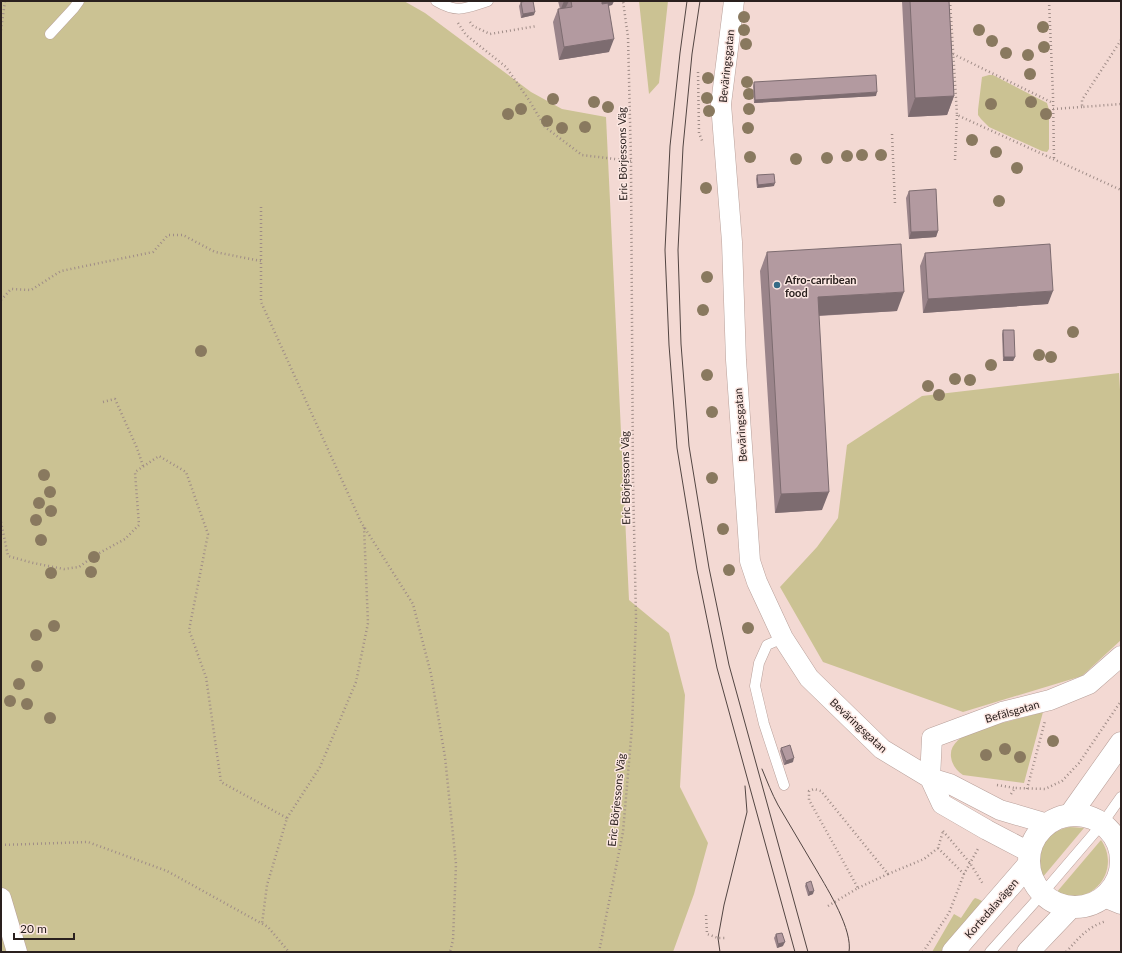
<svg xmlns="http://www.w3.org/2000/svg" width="1122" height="953" font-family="Lato,sans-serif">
  <rect width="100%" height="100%" fill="#f3d9d3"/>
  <path fill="#cbc293" d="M1 1H404L425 13 531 92 562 109 606 117 629 600 669 633 685 695 680 787 708 843 694 894 673 952H1Z
    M639 1H668L659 83 649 94Z
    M989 75H993L1047 103 1049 110V149L1047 152 1042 151 989 127 981 119 978 115V110L982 77Z
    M1119 373 1121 406V640L1082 676 963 712 823 662 780 587 817 547 838 518 847 445 922 396Z
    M1043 712 1024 783 963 775C957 771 952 765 951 757 948 733 993 725 1010 721 1021 718 1032 715 1043 712Z
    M1070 827 1084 828 1042 878C1031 853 1044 832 1070 827Z
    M1101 840C1122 870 1092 909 1056 893Z
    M975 898 978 899 984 902 942 952H932L954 914 961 918 973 900Z"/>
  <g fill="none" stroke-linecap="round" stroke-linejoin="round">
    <defs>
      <path id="service" d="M436 1C458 14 466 8 488 1
        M50 34 74 8 79 1
        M783 638 767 645 759 663 755 686 764 724 784 785
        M990 952 1042 894 1102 824 1121 797"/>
      <path id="minor" d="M734 1 721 104 732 242 736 360 750 561 757 582 783 638 809 678 882 749 930 778 950 784 1000 810 1048 824
        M1029 852 987 830 942 804 930 778 932 738 1002 712 1050 700 1089 684 1121 656
        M1119 873 1121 874
        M1104 897 1121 904
        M1 898 17 952"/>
      <path id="secondary" d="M1070 815 1121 743
        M1029 861a46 46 0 1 1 92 0a46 46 0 1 1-92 0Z
        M953 952 1029 864
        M1028 952 1071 907"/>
    </defs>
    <use href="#service" stroke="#b8a09a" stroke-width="11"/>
    <use href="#minor" stroke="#b8a09a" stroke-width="21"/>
    <use href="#secondary" stroke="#b8a09a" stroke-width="23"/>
    <path stroke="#9f8c87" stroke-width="2.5" stroke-dasharray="1 3" stroke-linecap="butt" d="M950 1 957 115 1121 190
      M1049 1 1053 95 1054 159
      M470 22 473 26 490 34 537 26
      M458 23 466 35 506 67 529 100 545 127 582 155 631 161
      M1 30 5 1
      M1121 40 1082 100V107L1121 104
      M953 54 1053 103
      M698 72 699 133 703 143
      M1053 109 1082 107
      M892 134 895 204
      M955 160 957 115
      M261 207V302L361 522 413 604 431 674 445 757 456 864 453 940 450 952
      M1 300 11 289 31 290 61 271 153 252 168 235H183L215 252 261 261
      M103 402 115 399 137 448 143 466
      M1 522 8 556 33 563 64 569 79 567 94 556 125 539 139 525 135 472 159 456 186 472 208 534 189 630 206 677 221 782 287 818 267 885 262 924
      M997 785 1015 788
      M1027 789 1045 721
      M1011 794 1015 788 1045 789 1062 781 1079 763 1121 701
      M287 818 320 767 356 682 368 623 364 527
      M943 831 970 863 983 884
      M1 845 88 842 167 871 268 927 289 952
      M938 848 964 874
      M858 888 888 874
      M828 906 858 888 809 800V791L814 789 821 791 888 874 924 859 938 848 943 831
      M706 915 707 934 718 938H726
      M599 952 623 832 632 727 636 618 633 480 631 161 628 37 623 1
      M923 952 949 913 964 874 979 847
      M1066 952C1080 937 1086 928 1106 921"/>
    <use href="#service" stroke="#fff" stroke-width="10"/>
    <use href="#minor" stroke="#fff" stroke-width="20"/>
    <use href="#secondary" stroke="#fff" stroke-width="22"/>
    <path stroke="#524542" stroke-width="1" d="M687 1 680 53 670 146 665 250 669 345 677 448 697 570 717 668 795 952
      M700 1 692 54 683 147 678 250 681 344 689 446 709 568 729 665 808 952
      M762 769C767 781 772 794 778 805 791 827 804 849 817 871 828 890 853 930 849 952
      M720 952 718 938 724 905 747 812 745 786"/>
  </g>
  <g fill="#89795f">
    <circle cx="744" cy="17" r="6"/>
    <circle cx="1043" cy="27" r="6"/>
    <circle cx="744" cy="30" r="6"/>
    <circle cx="979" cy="30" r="6"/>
    <circle cx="992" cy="41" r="6"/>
    <circle cx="746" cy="44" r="6"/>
    <circle cx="1044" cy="47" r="6"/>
    <circle cx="1006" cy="53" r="6"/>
    <circle cx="1028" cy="55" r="6"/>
    <circle cx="1030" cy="74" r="6"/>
    <circle cx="708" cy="78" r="6"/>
    <circle cx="747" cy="82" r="6"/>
    <circle cx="749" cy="94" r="6"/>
    <circle cx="707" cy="98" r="6"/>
    <circle cx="553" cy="99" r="6"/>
    <circle cx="594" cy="102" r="6"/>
    <circle cx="1031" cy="102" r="6"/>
    <circle cx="991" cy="104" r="6"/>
    <circle cx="608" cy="107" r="6"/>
    <circle cx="521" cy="109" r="6"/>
    <circle cx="749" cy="109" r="6"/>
    <circle cx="709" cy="111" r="6"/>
    <circle cx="508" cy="114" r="6"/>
    <circle cx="1046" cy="114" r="6"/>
    <circle cx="547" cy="121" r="6"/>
    <circle cx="585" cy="127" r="6"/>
    <circle cx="562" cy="128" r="6"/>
    <circle cx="748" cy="128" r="6"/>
    <circle cx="972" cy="140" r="6"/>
    <circle cx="996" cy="152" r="6"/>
    <circle cx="862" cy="155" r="6"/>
    <circle cx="881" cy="155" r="6"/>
    <circle cx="847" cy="156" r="6"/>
    <circle cx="750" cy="157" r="6"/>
    <circle cx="827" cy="158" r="6"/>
    <circle cx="796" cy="159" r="6"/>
    <circle cx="1017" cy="168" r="6"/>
    <circle cx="706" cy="188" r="6"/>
    <circle cx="999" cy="201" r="6"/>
    <circle cx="707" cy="277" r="6"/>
    <circle cx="703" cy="310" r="6"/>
    <circle cx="1073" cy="332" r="6"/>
    <circle cx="201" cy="351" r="6"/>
    <circle cx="1039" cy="355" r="6"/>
    <circle cx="1051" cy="357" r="6"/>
    <circle cx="991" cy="365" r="6"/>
    <circle cx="707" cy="375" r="6"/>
    <circle cx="955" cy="379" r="6"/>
    <circle cx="970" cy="380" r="6"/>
    <circle cx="928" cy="386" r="6"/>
    <circle cx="939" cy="395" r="6"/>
    <circle cx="712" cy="412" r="6"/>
    <circle cx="44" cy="475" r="6"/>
    <circle cx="712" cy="478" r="6"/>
    <circle cx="50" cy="492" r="6"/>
    <circle cx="39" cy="503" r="6"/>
    <circle cx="51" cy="511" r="6"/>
    <circle cx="36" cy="520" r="6"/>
    <circle cx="723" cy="529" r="6"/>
    <circle cx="41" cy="540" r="6"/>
    <circle cx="94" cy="557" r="6"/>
    <circle cx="729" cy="570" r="6"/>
    <circle cx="91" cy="572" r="6"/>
    <circle cx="51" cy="573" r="6"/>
    <circle cx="54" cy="626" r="6"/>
    <circle cx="748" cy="628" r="6"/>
    <circle cx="36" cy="635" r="6"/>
    <circle cx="37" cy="666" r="6"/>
    <circle cx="19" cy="684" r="6"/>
    <circle cx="10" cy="701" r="6"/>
    <circle cx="27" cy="704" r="6"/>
    <circle cx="50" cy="718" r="6"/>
    <circle cx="1053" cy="741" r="6"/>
    <circle cx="1005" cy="749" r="6"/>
    <circle cx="986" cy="755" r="6"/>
    <circle cx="1020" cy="757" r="6"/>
  </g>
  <path fill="#9a848a" d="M558 1H614L612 5 609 6V52L559 60 553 22 558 9H560Z
    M902 1H949L954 96 947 115 908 117Z
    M521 2 534 15 521 18 519 6Z
    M754 82 876 96 754 103 753 86Z
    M757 175 774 186 757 188 756 179Z
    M909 191 938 231 936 237 909 239 906 198Z
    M767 252 897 311 819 316 822 510 775 513 760 271Z
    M925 253 1048 304 923 313 920 266Z
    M1003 330 1015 357 1013 361H1003L1002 334Z
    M781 748 793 762 784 765 780 751Z
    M806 883 813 894 808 896 805 886Z
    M776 934 783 946 777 948 774 938Z"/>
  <path fill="#7d6c70" d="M564 1H569L565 9 560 11Z
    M598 1H614L612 5 596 7Z
    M535 12 534 15 521 18 523 14Z
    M614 39 609 52 559 60 564 47Z
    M877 92 876 96 754 103 755 100Z
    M954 96 947 115 908 117 915 98Z
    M775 183 774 186 757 188 758 185Z
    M938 231 936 237 909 239 911 232Z
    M1053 291 1048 304 923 313 928 299Z
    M904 292 897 311 811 316 818 297Z
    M1004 357H1015L1013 361H1003Z
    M829 492 822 510 775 513 781 494Z
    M794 758 793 762 784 765 786 761Z
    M814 891 813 894 808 896 809 892Z
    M785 942 783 946 777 948 778 944Z"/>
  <path fill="#b39aa0" stroke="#7d6c70" d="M527 1H533L535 12 523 14 521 2Z
    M571 1H602V4L608 3 614 39 564 47 558 9 572 7Z
    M910 1H949L954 96 915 98Z
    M876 75 877 92 755 100 754 82Z
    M774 174 775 183 758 185 757 175Z
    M936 189 938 231 911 232 909 191Z
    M901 244 904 292 818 297 829 492 781 494 767 252Z
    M1050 244 1053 291 928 299 925 253Z
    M1003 330H1014L1015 357H1004Z
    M790 745 794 758 786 761 781 748Z
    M811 881 814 891 809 892 806 883Z
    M782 933 785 942 778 944 776 934Z"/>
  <circle fill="#356b86" stroke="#fce7e2" stroke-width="1.5" cx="777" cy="285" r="4"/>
  <g text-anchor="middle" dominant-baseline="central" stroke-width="3" stroke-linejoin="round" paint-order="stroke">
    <g font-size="11" fill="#2a201e" stroke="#fce7e2">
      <text transform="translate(726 66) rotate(-84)">Beväringsgatan</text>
      <text transform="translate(622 154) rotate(-91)">Eric Börjessons Väg</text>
      <text transform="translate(740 425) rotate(-94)">Beväringsgatan</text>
      <text transform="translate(625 478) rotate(-91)">Eric Börjessons Väg</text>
      <text transform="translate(1012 711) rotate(-16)">Befälsgatan</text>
      <text transform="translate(859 725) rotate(43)">Beväringsgatan</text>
      <text transform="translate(616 800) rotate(-84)">Eric Börjessons Väg</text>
      <text transform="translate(991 908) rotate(-49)">Kortedalavägen</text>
    </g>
    <g font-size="11" font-weight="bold" fill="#2a201e" stroke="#fce7e2" text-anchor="start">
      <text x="785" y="279">Afro-carribean<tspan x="785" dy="13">food</tspan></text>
    </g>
  </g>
  <rect width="1122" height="953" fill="none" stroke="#2a201e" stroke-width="4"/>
  <path d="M14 933v6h60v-6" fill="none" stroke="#2a201e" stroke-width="2"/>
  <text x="20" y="933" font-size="12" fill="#2a201e" stroke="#fce7e2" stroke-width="3" paint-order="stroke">20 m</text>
</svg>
